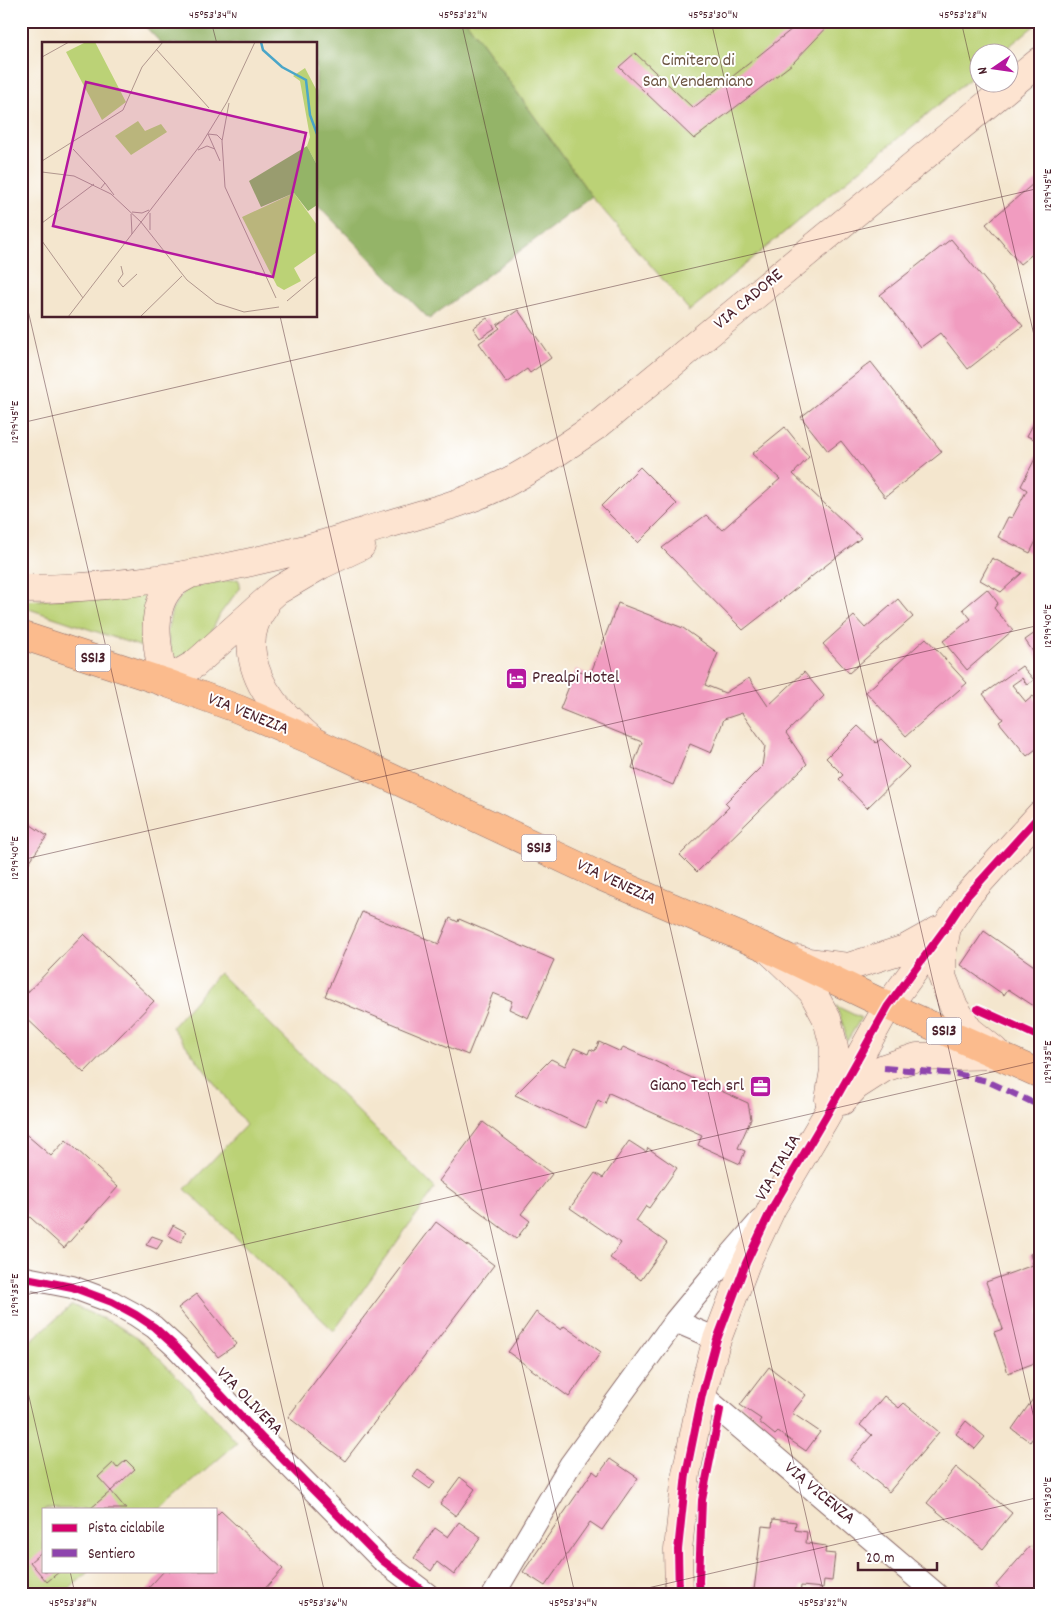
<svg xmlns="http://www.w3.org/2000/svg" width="1061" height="1615" font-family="Dekko,sans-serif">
  <rect width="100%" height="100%" fill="#fff"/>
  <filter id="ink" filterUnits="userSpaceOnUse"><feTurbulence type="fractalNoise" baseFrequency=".02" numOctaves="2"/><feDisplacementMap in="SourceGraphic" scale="10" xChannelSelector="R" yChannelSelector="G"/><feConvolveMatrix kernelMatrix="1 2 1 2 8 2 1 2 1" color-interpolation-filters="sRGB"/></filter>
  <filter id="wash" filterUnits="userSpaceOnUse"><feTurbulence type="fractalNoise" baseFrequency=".0096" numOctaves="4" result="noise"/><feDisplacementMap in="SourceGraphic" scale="20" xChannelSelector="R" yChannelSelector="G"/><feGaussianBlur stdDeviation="1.12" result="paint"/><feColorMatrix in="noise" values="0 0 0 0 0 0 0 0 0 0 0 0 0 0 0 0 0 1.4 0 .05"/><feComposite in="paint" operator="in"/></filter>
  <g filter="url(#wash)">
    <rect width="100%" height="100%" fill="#f4e6ce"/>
    <path fill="#bbd276" stroke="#827850" d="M466 21H1040L1002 52H978V72L688 312 689 310 592 197Z
      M238 579 240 583 239 589 220 614 210 635 200 646 177 659 172 656 167 632 172 609 178 600 188 587Z
      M151 593 144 646 142 647 26 608 23 604 25 601Z
      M219 973 435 1188 334 1331 185 1189 246 1125 172 1027Z
      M836 1006 861 1018 847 1041 846 1040 844 1028Z
      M72 1305 115 1324 134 1336 149 1348 189 1389 237 1443 161 1509H44V1571H89L64 1594H21V1349Z"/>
    <path fill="#94b467" stroke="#6f6a49" d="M140 21H466L592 197 429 319 316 203V44H162Z"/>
    <g id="blocks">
      <path fill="#f19cc0" d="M802 21H833L792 64 694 139 619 67 635 53 693 108Z
        M1040 178V248L1020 264 986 224Z
        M951 239 1023 326 968 369 940 333 921 347 880 295Z
        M518 310 551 358 530 373 527 369 507 383 479 343 500 328 497 325Z
        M487 318 495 328 480 338 473 328Z
        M871 362 942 452 885 497 841 441 828 451 801 417Z
        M1040 411V442L1027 436Z
        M785 427 809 457 793 474 861 538 743 630 662 548 706 515 722 530 780 479 752 454Z
        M1040 449V533L1030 553 998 537 1008 517 1012 518 1027 490 1021 486Z
        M640 467 677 504 638 543 601 506Z
        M992 558 1022 573 1001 592 980 580Z
        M987 589 998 603 994 608 1013 630 967 670 943 641 971 619 963 609Z
        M898 599 913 617 849 673 823 644 854 616 865 628Z
        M618 603 683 628 718 653 705 685 725 693 749 678 768 706 804 672 824 696 786 733 807 764 697 872 680 855 729 807 725 803 762 766 765 746 742 713 724 719 711 753 690 744 673 785 632 768 642 742 560 709 576 669 590 675Z
        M1040 626V662L1025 640 1035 633 1034 631Z
        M926 638 967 683 906 736 866 692Z
        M1022 666 1034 680 1027 685 1022 678 1012 685 1026 702 1033 696 1040 705V746L1027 756 999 722 1003 719 983 694Z
        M858 726 876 743 881 739 909 767 867 808 839 779 843 775 826 758Z
        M21 818 47 836 21 874Z
        M362 912 439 944 450 918 458 922 459 919 554 960 528 1018 509 1009 512 1001 493 993 468 1055 325 996Z
        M984 931 1040 970V1010L1008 989 1004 995 961 965Z
        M84 934 154 1001 84 1073 21 1013V999Z
        M599 1042 621 1052 623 1047 748 1103 751 1119 738 1148 745 1151 740 1164 698 1145 702 1135 609 1093 605 1104 598 1100 586 1128 515 1095 551 1059 565 1066 574 1048 588 1054 590 1049 595 1051Z
        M483 1122 552 1174 521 1214 530 1221 516 1239 439 1181Z
        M21 1130 51 1156 66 1140 118 1187 64 1248 21 1209Z
        M629 1141 646 1152 648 1148 677 1168 649 1208 646 1206 636 1221 667 1243 641 1280 610 1258 621 1243 570 1208 595 1173 603 1178Z
        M436 1222 494 1265 345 1461 288 1417Z
        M173 1225 186 1232 181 1242 168 1235Z
        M152 1236 163 1240 157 1249 146 1245Z
        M1040 1251V1361L1008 1373 994 1332 1003 1329 986 1282 1033 1265 1030 1254Z
        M197 1294 237 1344 218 1357 178 1308Z
        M536 1312 561 1330 564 1326 601 1352 569 1397 508 1352Z
        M769 1367 806 1395 792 1413 820 1432 806 1451 778 1432 775 1435 759 1422 761 1419 740 1405Z
        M1040 1389V1427L1030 1442 1012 1429Z
        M884 1396 899 1408 904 1403 939 1432 889 1492 850 1460 872 1435 860 1425Z
        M966 1421 985 1437 975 1449 956 1434Z
        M610 1459 638 1478 602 1530 590 1522 545 1586 523 1572 593 1471 598 1475Z
        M126 1460 135 1469 111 1491 98 1477 113 1463 117 1468Z
        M956 1467 1012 1513 983 1549 927 1503Z
        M418 1470 435 1482 430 1489 413 1477Z
        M460 1477 475 1489 456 1516 440 1504Z
        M111 1491 126 1509H90Z
        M221 1511 283 1569 260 1594H143L164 1571H216V1516Z
        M773 1519 796 1522 795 1530 807 1532 806 1543 826 1546 825 1553 835 1554 832 1581 824 1580 823 1588 801 1586 800 1594H763V1591L754 1590 762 1526 772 1527Z
        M459 1522 481 1537 454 1575 437 1562 431 1571 414 1558 435 1528 448 1537Z
        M1031 1545 1040 1553V1594H1006L996 1585Z
        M44 1550V1571H60L47 1582 30 1562Z"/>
    </g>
  </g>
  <g filter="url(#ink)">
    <use href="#blocks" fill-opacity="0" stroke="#866564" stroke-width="1"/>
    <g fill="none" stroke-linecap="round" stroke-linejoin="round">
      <defs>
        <path id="street" d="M21 1277 72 1287 112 1302 136 1315 154 1327 177 1348 262 1438 382 1560 427 1594
          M675 1321 714 1274 760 1221
          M702 1395 936 1594
          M494 1594 570 1465 675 1321 703 1333 716 1342"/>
        <path id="secondary" d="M190 574C185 577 178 580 173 584 147 608 158 652 164 682L195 664 277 591 321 565 361 546
          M21 589C117 589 213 573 305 549 332 542 359 533 385 525 428 512 474 501 513 479 543 463 571 443 599 424L1040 61
          M265 606C241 636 252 674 273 702 284 716 299 728 312 740
          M947 927 942 954V976L953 1005 969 1030 994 1050
          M772 953 812 991 827 1019 834 1047V1070L829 1100
          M798 959 808 962 848 967 905 949 939 930
          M842 1101 856 1086 884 1068 917 1057 1000 1055
          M679 1594 678 1550 686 1474 702 1395 716 1342 746 1263 772 1208 825 1118 888 1006 947 926 967 896 1040 815"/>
        <path id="primary" d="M21 635 164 682 238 709 313 741 600 876 767 948 888 1006 1040 1074"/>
      </defs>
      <use href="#street" stroke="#866564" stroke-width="24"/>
      <use href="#secondary" stroke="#866564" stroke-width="29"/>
      <use href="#primary" stroke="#866564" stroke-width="29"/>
      <use href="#street" stroke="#fff" stroke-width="22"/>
      <use href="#secondary" stroke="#fde4d1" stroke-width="28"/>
      <use href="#primary" stroke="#fbbb8d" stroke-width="28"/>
      <path stroke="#8e44ad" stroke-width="6" stroke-dasharray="12 6" stroke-linecap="butt" d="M884 1068 957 1074 987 1081 1040 1106"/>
      <defs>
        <path id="cycleway" d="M978 1009 1040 1037
          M21 1277 72 1287 112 1302 136 1315 154 1327 177 1348 262 1438 382 1560 427 1594
          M679 1594 678 1550 686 1474 702 1395 716 1342 746 1263 772 1208 825 1118 888 1006 947 926 967 896 1040 815
          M700 1594 699 1581 702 1500 720 1410"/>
      </defs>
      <use href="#cycleway" stroke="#fff" stroke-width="11"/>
      <use href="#cycleway" stroke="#d6006c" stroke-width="8"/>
    </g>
  </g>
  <path fill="none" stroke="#4a1f2b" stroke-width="1" stroke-opacity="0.45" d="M211 21 217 44M461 21 824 1594M711 21 1040 1444M961 21 1040 361M21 280 325 1594M280 316 575 1594M21 423 1040 188M21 860 1040 625M21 1296 1040 1061M21 1362 55 1509M70 1571 75 1594M622 1594 1040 1497"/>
  <defs>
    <symbol id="hotel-square" viewBox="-11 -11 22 22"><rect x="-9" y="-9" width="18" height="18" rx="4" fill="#b5179e" stroke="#fff"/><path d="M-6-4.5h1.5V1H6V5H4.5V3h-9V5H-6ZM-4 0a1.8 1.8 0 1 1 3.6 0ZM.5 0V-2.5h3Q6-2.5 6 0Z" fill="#fff"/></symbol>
    <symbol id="office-square" viewBox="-11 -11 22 22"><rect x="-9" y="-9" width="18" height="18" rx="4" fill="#b5179e" stroke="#fff"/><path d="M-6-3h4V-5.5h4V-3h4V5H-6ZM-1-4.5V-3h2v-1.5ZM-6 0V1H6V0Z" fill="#fff"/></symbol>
  </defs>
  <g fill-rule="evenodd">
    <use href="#hotel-square" x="504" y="666" width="25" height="25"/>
    <use href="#office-square" x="748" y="1074" width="25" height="25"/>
  </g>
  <g text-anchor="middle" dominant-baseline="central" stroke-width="4" stroke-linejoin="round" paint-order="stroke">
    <g fill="#fff" stroke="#80626b" stroke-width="1">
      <rect x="75.5" y="644.5" width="35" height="27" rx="4"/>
      <rect x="521.5" y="834.5" width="35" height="27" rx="4"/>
      <rect x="926.5" y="1017.5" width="35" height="27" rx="4"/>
    </g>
    <g font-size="16" font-weight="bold" fill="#4a1f2b">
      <text x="93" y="658">SS13</text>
      <text x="539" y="848">SS13</text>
      <text x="944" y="1031">SS13</text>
    </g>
    <g font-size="18" fill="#6c5542" stroke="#fff">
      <text x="698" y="61">Cimitero di<tspan x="698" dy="21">San Vendemiano</tspan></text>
    </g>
    <g font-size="18" fill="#4a1f2b" stroke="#fff">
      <text transform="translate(749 300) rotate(-40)">VIA CADORE</text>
      <text transform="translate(248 715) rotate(22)">VIA VENEZIA</text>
      <text transform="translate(616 883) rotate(25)">VIA VENEZIA</text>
      <text transform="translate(779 1168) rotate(-60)">VIA ITALIA</text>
      <text transform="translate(249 1402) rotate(46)">VIA OLIVERA</text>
      <text transform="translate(819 1494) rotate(40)">VIA VICENZA</text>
    </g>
    <g font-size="18" fill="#4a1f2b" stroke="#fff" text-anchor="start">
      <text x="532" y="678">Prealpi Hotel</text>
      <text x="744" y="1086" text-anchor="end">Giano Tech srl</text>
    </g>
  </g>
  <g transform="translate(42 42)">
    <rect width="275" height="275" fill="#f4e6ce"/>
    <path d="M44 0H53L84 60 60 78 24 10ZM263 26 275 49V123L265 104 268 95 258 39 251 34ZM96 79 103 89 119 82 125 90 89 113 73 94ZM252 151 275 183V210L252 226 259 239 242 248 235 244 200 175Z" fill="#bbd276"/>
    <path d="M265 104 275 123V163L266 169 252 151 219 165 207 139Z" fill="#94b467"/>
    <path fill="none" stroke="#4aa6c8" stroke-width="2.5" d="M219 0 221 8 240 25 264 38 268 73 275 92"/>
    <path fill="none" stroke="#b0968d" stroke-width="1" d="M114 7 167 66M0 15 27 0M187 61 180 99 183 145 234 256M166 92 178 119M166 92 175 93 180 98M31 107 63 141 59 146M156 108 165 104 173 107M0 119 81 68 100 25 121 0M0 130 32 134 69 152 99 180 145 238 174 261 202 270 237 265M63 141 72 153M90 170 100 171 107 168M108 171V188M89 172 90 192M0 181 52 142M0 199 41 256M79 224 81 232 76 239 81 245 95 232M245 259 275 234M26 275 160 101 185 60 213 0M98 275 140 234"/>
    <path fill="#b5179e" fill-opacity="0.15" stroke="#b5179e" stroke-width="2.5" d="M44 40 264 91 231 235 11 184Z"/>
    <rect width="275" height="275" fill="none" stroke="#4a1f2b" stroke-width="2.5"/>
  </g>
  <rect width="1061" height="1615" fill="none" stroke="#fff" stroke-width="55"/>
  <rect x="42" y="1508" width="175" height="65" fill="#ffffff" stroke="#b7a5aa"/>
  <rect x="52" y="1524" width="25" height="8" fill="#d6006c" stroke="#b7a5aa"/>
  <text x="88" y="1532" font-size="15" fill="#4a1f2b">Pista ciclabile</text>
  <rect x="52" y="1549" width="25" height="8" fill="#8e44ad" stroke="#b7a5aa"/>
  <text x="88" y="1558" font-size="15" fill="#4a1f2b">Sentiero</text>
  <g transform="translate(994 68) rotate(257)"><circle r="24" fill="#ffffff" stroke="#b7a5aa"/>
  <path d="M0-4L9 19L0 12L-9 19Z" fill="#b5179e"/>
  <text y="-8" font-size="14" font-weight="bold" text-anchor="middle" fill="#4a1f2b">N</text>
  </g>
  <path d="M858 1562v8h79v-8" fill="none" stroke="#4a1f2b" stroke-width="2.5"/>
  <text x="866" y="1562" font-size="15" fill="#4a1f2b" stroke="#ffffff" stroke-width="4" paint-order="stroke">20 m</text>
  <rect x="28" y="28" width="1006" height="1560" fill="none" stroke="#4a1f2b" stroke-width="2"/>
  <g font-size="12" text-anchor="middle" fill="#4a1f2b">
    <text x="213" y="18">45°53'34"N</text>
    <text x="463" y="18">45°53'32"N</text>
    <text x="713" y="18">45°53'30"N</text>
    <text x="963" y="18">45°53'28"N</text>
    <text transform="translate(1047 190) rotate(-90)" y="4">12°19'45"E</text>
    <text transform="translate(14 422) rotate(-90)" y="4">12°19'45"E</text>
    <text transform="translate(1047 626) rotate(-90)" y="4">12°19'40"E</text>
    <text transform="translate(14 858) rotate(-90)" y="4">12°19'40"E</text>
    <text transform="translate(1047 1062) rotate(-90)" y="4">12°19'35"E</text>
    <text transform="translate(14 1295) rotate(-90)" y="4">12°19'35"E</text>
    <text transform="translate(1047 1499) rotate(-90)" y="4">12°19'30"E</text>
    <text x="73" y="1606">45°53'38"N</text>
    <text x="323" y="1606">45°53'36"N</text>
    <text x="573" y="1606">45°53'34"N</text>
    <text x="823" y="1606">45°53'32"N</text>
  </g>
</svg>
